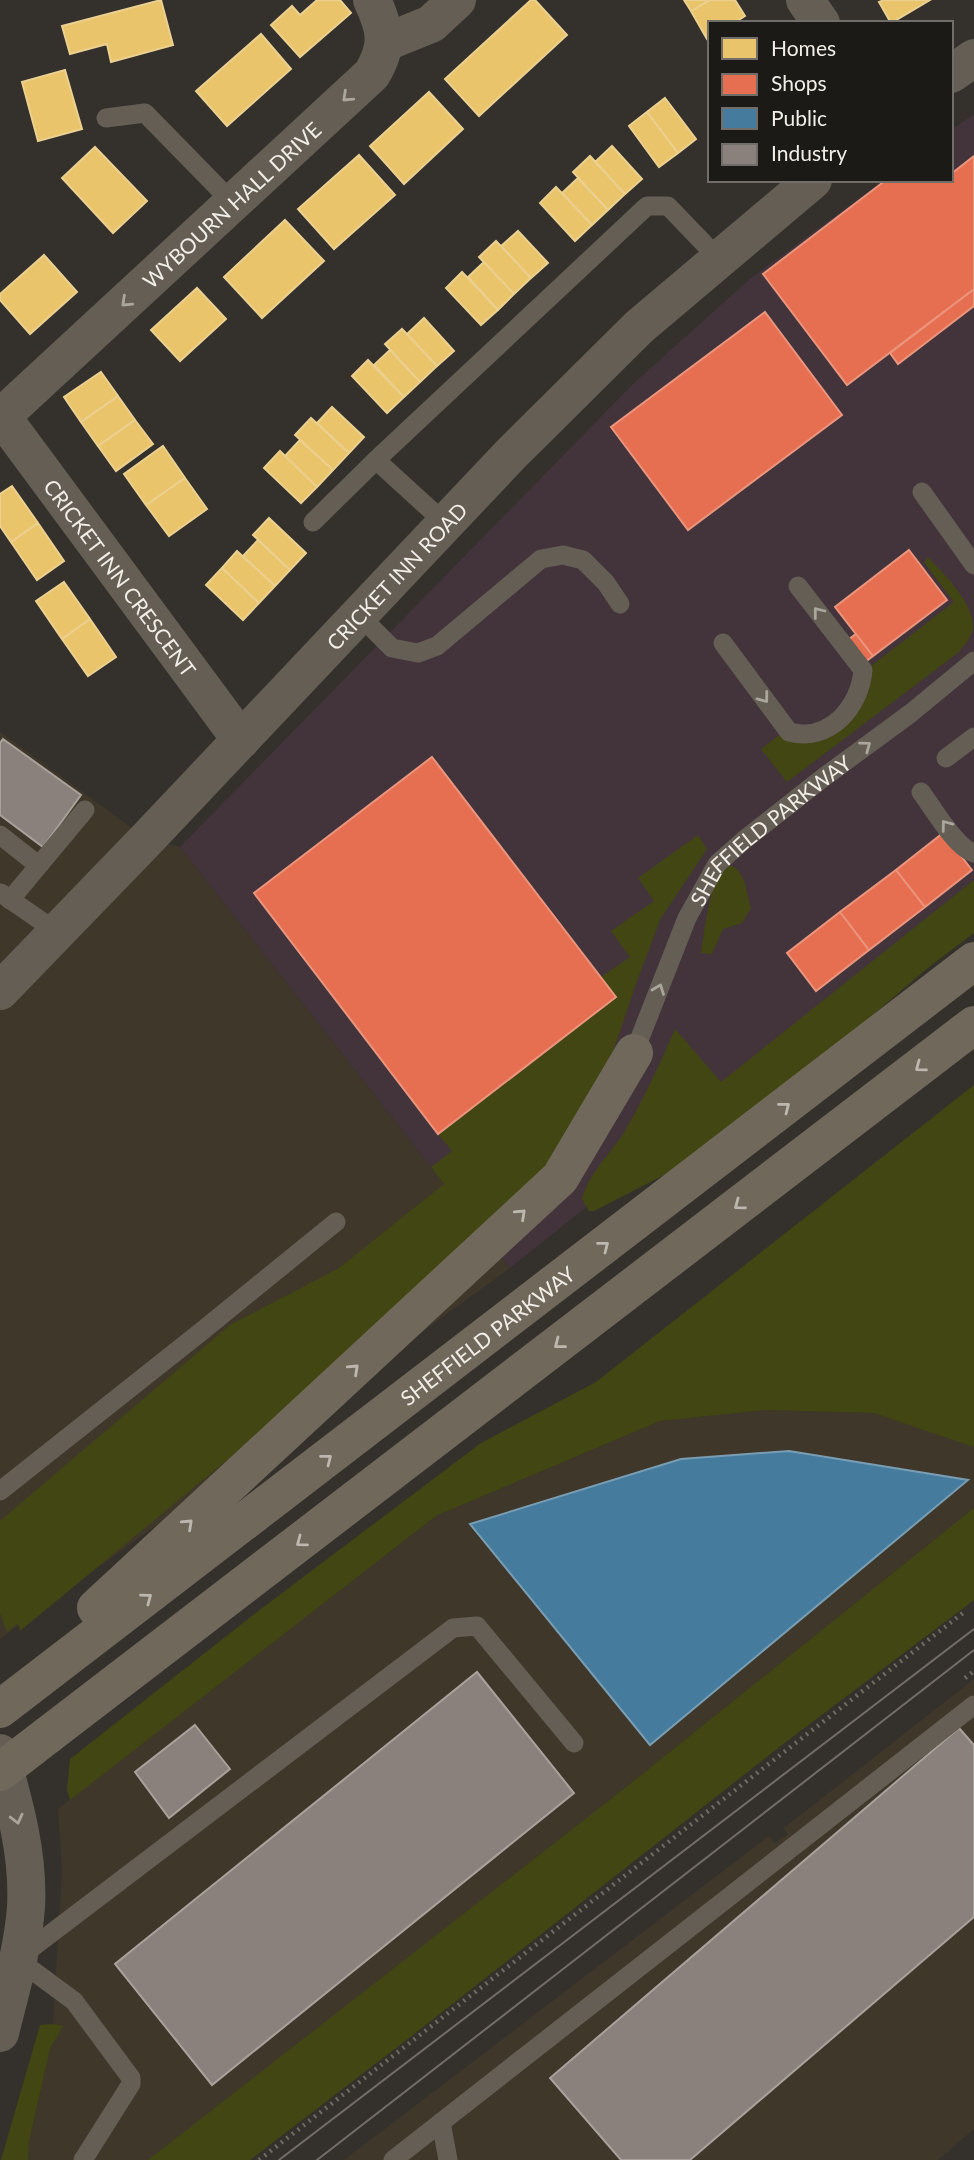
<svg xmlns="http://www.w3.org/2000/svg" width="974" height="2160" font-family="Lato,sans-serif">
  <rect width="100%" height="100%" fill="#34312c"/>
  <path fill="#43343c" d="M974 114V897L510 1268 180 847 633 384 751 278 884 180H951V130Z"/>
  <path fill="#3f372a" d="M0 732 147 839 180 847 510 1268 0 1639Z
    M767 1410 874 1413 966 1443 974 1447V1508L621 1791 149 2160H28L29 2142 50 2049 62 2027 53 2024 62 1870 58 1809 436 1516 660 1421Z
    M974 1679V2129L938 2160H344L769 1836 775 1843 788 1834 784 1828Z"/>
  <path fill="#414612" d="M928 557C944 574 974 603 973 628 972 637 964 645 959 652L787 782 761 749 779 735 803 741 834 729 862 705 871 681V666L954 602 924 562Z
    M698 835 707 849 661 918 637 981 597 1099 554 1160 392 1324 20 1631 18 1623 7 1632 0 1613V1521L230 1325 339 1268 444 1184 431 1167 452 1151 438 1134 616 998 601 977 630 957 611 931 654 901 638 878Z
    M726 865C745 865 746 892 751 908L742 923 723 929 712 954 701 953C705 929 709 882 726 865Z
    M974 880V933L929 967 796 1080 668 1173 594 1211H589L582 1199C590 1171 610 1155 625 1131 644 1098 660 1064 675 1029L721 1082Z
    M974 1085V1447L874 1413 767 1410 660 1421 436 1516 70 1800 67 1790 70 1759 257 1612 481 1443 596 1382Z
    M974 1508V1600L782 1745 413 2035 250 2160H148L621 1791Z
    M53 2024 63 2026 50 2049 29 2142 28 2160H1L40 2025Z"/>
  <path fill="#e9c46a" stroke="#ebd090" stroke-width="2" d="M161 0 173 45 111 62 107 44 70 54 62 26Z
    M317 0H340L351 13 300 57 271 25 292 6 300 15Z
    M531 0H535L567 35 479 116 445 79Z
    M684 0H710L691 11Z
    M710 0H735L745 16 734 23H710V37L707 39 691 11Z
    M884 0H930L891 23 879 2Z
    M261 34 291 69 227 126 196 91Z
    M65 70 82 129 38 141 22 82Z
    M429 92 463 129 404 184 370 146Z
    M665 98 696 139 678 153 647 112Z
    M647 112 678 153 659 167 629 126Z
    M612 146 642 179 625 194 595 162Z
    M95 147 147 201 113 233 62 178Z
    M359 155 395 195 334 249 298 209Z
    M590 156 625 194 608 210 573 172Z
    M578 178 608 210 592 225 562 193Z
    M556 187 592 225 575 241 540 203Z
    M285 220 324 261 262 318 224 277Z
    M518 231 548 263 531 278 501 246Z
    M496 241 531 278 514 294 479 257Z
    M44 255 77 292 30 334 0 300V294Z
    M484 262 514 294 498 310 468 277Z
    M462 272 498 310 481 325 446 288Z
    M197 288 226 319 180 361 151 330Z
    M424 318 454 351 437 366 407 334Z
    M402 329 437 366 420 382 385 344Z
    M390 350 420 382 404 397 374 365Z
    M368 360 404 397 387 413 352 376Z
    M101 372 118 396 81 422 64 397Z
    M118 396 135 420 98 446 81 422Z
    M332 407 364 437 349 453 317 423Z
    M311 418 349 453 333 470 295 435Z
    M135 420 153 444 116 471 98 446Z
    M300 440 333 470 317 487 285 456Z
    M163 446 185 478 146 505 124 474Z
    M280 451 317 487 301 503 264 468Z
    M185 478 207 509 169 536 146 505Z
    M12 486 38 523 11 542 0 526V494Z
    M269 518 306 553 290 570 253 535Z
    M38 523 64 561 37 580 11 542Z
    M258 540 290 570 275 586 243 556Z
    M237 551 275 586 259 603 222 568Z
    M222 568 259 603 243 620 206 585Z
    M64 582 90 619 62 639 36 601Z
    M90 619 116 657 88 676 62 639Z"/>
  <path fill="#e76f51" stroke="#ea957e" stroke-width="2" d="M974 156V289L847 385 763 274 886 180H951V174Z
    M974 289V306L898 364 890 353Z
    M765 312 842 415 688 530 611 427Z
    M909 550 947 600 873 656 835 607Z
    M856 634 873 656 857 668 840 646Z
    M432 757 616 997 438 1134 254 893Z
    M943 833 972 870 925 907 896 870Z
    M896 870 925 907 869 950 840 912Z
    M840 912 869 950 816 991 787 953Z"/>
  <path fill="#457b9d" stroke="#799db3" stroke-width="2" d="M789 1451 968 1480 650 1745 470 1524 681 1459Z"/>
  <path fill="#8a817c" stroke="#a9a19c" stroke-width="2" d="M3 739 81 795 43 847 0 815V743Z
    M477 1672 574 1793 212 2085 115 1964Z
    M195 1725 230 1769 169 1818 135 1772Z
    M959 1728 974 1745V1917L690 2160H621L550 2078Z"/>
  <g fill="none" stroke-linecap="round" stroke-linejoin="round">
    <path stroke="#6f6b64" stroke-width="4.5" stroke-dasharray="2 5" stroke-linecap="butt" d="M965 1678 974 1671
      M259 2160 963 1613"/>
    <g stroke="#645e55" stroke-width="19">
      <path d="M106 118 145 113 233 203"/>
      <path d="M922 492 974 565"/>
      <path d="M313 522 376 460"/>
      <path d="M445 523 376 460 647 206H668L719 259"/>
      <path d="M359 615 392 648 418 653 437 646 541 559 563 555 583 560 606 583 620 604"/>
      <path d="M723 643 789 732C829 743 860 707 863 670L798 586"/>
      <path d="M946 758 974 737"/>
      <path d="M921 792C933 808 956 848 974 853"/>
      <path d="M0 835 38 865"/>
      <path d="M1 893 57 932"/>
      <path d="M10 900 85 810"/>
      <path id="s1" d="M634 1053 687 918 717 864 744 840 824 777 911 713 974 661"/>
      <path d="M0 1491 202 1331 336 1222"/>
      <path d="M20 1957 453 1628 477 1626 574 1743"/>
      <path d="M17 1959 74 2001 131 2078V2084L83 2160"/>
      <path d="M441 2122 448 2160"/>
      <path d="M393 2160 974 1705"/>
    </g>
    <g stroke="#645e55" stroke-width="38">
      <path d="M805 0 821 23"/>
      <path d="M384 43 431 24 457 0"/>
      <path id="s2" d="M0 414 241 740"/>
      <path id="s3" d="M2 416 372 74C389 45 386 30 372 0"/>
    </g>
    <g stroke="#645e55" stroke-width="38">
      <path d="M951 74 974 58"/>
      <path id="s4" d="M0 991 147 839 511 454 639 327 813 180"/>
      <path d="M0 1753C14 1803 29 1854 26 1907 23 1949 10 1992 0 2033"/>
    </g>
    <g stroke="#70695b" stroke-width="38">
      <path d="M96 1608 560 1178 634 1053"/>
      <path id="s5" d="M0 1709 974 961"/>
      <path d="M48 1735 974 1025"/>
    </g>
    <path stroke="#726d67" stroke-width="2" d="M279 2160 974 1629
      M317 2160 974 1650"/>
    <path stroke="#70695b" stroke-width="38" d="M0 1772 48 1735"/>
  </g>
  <defs><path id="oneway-chevron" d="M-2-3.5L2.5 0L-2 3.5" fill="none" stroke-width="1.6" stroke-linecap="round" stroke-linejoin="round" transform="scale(1.75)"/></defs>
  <g stroke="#aaa69e">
    <use href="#oneway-chevron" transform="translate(347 97) rotate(137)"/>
    <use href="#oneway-chevron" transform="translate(126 302) rotate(137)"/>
    <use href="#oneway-chevron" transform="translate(818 612) rotate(-128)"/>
    <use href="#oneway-chevron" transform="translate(764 698) rotate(53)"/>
    <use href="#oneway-chevron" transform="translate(866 746) rotate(-36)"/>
    <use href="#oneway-chevron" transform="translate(946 825) rotate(-127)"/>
    <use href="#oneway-chevron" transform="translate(659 989) rotate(-69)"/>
    <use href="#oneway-chevron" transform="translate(17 1819) rotate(76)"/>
  </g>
  <g stroke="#bdb8af">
    <use href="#oneway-chevron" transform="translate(920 1067) rotate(143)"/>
    <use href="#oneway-chevron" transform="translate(785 1107) rotate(-38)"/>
    <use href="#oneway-chevron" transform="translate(739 1205) rotate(143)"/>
    <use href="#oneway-chevron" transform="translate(521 1214) rotate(-43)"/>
    <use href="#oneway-chevron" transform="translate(604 1246) rotate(-38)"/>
    <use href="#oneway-chevron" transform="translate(559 1344) rotate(142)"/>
    <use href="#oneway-chevron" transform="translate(354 1369) rotate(-43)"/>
    <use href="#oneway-chevron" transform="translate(327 1459) rotate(-38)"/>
    <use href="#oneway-chevron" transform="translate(188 1524) rotate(-43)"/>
    <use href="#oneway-chevron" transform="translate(301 1542) rotate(143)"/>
    <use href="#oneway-chevron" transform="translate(147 1598) rotate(-37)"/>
  </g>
  <g text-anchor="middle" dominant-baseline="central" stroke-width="7" stroke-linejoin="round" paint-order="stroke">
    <g font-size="21" fill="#f1ede7" stroke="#1c1a16">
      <text stroke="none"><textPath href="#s3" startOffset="312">WYBOURN HALL DRIVE</textPath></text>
      <text stroke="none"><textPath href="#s4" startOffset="574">CRICKET INN ROAD</textPath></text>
      <text stroke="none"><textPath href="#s2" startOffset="203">CRICKET INN CRESCENT</textPath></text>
      <text stroke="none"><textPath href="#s1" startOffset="268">SHEFFIELD PARKWAY</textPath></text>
      <text stroke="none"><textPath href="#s5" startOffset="614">SHEFFIELD PARKWAY</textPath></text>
    </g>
  </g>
  <rect x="708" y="21" width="245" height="161" fill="#1c1a16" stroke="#716e6a" stroke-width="2"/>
  <rect x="722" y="38" width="35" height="21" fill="#e9c46a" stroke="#716e6a" stroke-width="2"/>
  <text x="771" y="56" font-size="21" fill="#f1ede7">Homes</text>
  <rect x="722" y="74" width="35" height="21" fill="#e76f51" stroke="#716e6a" stroke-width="2"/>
  <text x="771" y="91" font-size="21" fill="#f1ede7">Shops</text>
  <rect x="722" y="108" width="35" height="21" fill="#457b9d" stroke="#716e6a" stroke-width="2"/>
  <text x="771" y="126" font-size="21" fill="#f1ede7">Public</text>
  <rect x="722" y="144" width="35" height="21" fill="#8a817c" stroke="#716e6a" stroke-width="2"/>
  <text x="771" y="161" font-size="21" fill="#f1ede7">Industry</text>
</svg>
